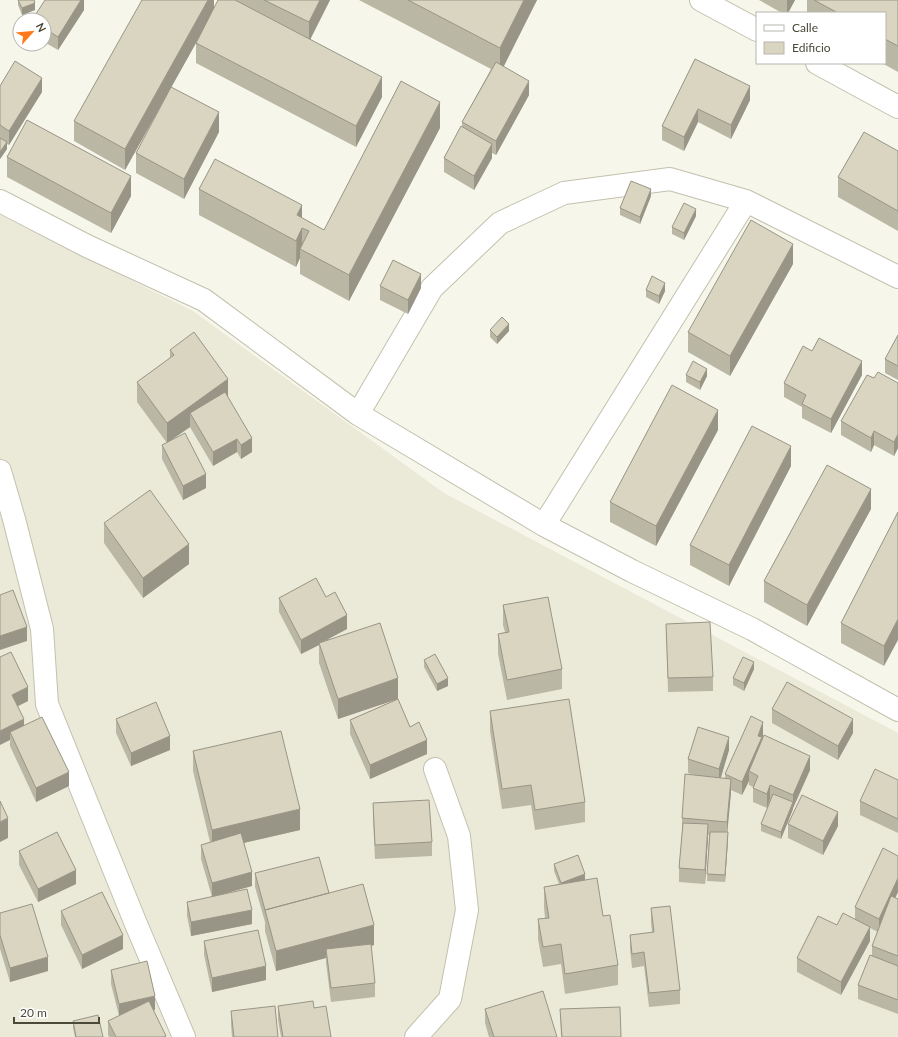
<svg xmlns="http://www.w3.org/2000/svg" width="898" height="1037" font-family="Lato,sans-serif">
  <rect width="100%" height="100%" fill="#f6f6eb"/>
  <path fill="#ebead9" d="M0 215 193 311 444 493 898 733V1037H0Z"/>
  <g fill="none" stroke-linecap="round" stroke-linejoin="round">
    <defs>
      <path id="minor" d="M701 0 757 30
        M817 63 898 107
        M0 201 87 246 204 300 358 414 544 525 632 571 752 629 898 710
        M358 414 432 288 500 223 564 193 670 179 746 201 898 277
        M0 471 14 519 42 629 47 704 136 924 184 1037
        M544 525 746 201
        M416 1037 450 999 467 910 459 836 435 769"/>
    </defs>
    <use href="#minor" stroke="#c3c1ad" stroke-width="24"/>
    <use href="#minor" stroke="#fff" stroke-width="22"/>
  </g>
  <path fill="#bbb7a5" d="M18 0H34L35 10 22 15 18 5Z
    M84 0V10L58 50 44 42V20Z
    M214 0V9L218 0H330L310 39 382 97 356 147 196 63V43L205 26 125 170 74 141V121Z
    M359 0H537L503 66 529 95 496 155 492 153V158L474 190 444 172V158L462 127V122L491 69Z
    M759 0H795L788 13H782Z
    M807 0H898V72L882 63H885V13H807Z
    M695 59 750 100 731 139 698 122 684 151 662 140V126Z
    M0 86 42 92 9 145 7 144V149L0 159Z
    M440 128 349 301 300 274V258L296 267 199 215V189L302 218 324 230Z
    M219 132 184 199 136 173V153Z
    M898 151V231L838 197V177Z
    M7 157 131 196 111 233 7 177Z
    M651 196 640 224 620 215V208Z
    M696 216 684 240 672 234V227Z
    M793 264 730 376 688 352V332Z
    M380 286 421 288 408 314 380 300Z
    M646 290 665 291 659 304 646 297Z
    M490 330 509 331 497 344 490 337Z
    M898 335V380L885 373V359Z
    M170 350 228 398 252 452 241 459 237 452 213 466 190 427 168 442 206 488 183 500 162 459V445L167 443 137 402V382L170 358Z
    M686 375 707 376 700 390 686 382Z
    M862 375 831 433 802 418V407L784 397V383Z
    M874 378 898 383V448L894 456 874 445 871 452 841 435V421Z
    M718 430 656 546 610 522V502Z
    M791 466 729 586 690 565V545Z
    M871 509 807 626 764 602V581Z
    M898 512 884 666 841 643V623Z
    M104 523 189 564 143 598 104 543Z
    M326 597 347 629 328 639 398 699 410 727 427 754 370 779 350 734V720L397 699 338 719 319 663V645L301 654 279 612V598Z
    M503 605 562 669V689L507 700 498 654V634L505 632 503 625Z
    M666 624 713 677V691L668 692Z
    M0 657 28 701 18 706 24 725 69 786 36 802 10 746V740Z
    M424 660 448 686 437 691 424 667Z
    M754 669 744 691 733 685V678Z
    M772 709 853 733 838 760 772 723Z
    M490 711 585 802V822L535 830 531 805 502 809 490 731Z
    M116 719 170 750 131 766 116 733Z
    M763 736 762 742 810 770 793 808V809L781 839 761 831V824L771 799H770L767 808 753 802V787L749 785V781L742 795 731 790 727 832 728 840 725 882 707 881 709 835H708L705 884 679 882V868L682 832V818L694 775 688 773V759L729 750 721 778H725V774Z
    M193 751 300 830 244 843 252 886 212 897 252 924 191 936 187 916V902L212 897 201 859V845L210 842 193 771Z
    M898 780V833L860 815V801Z
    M373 803 432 842V856L375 859 373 817Z
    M788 824 838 826 823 855 788 838Z
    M19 851 76 884 38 902 19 865Z
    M898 856V892L895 898 898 899V1014L858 999V985L872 956V946L878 932 870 928V941L841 995 797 972V958L837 925 855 919V907Z
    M554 864 585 880 603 916 618 965V985L565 994 561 964 543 967 538 939V919L545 918 544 907V887L559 884 554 871Z
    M255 873 329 893 374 945 371 946 375 983V997L331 1002 326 963V958L276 971 265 931V922L255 887Z
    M651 908 680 990V1004L649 1007 644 966 632 968 630 949V935L652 933 651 922Z
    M61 911 123 949 82 969 61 925Z
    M0 913 48 971 10 982 0 949Z
    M204 941 266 980 212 992 204 955Z
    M111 970 155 1010H153L166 1037H109L108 1035V1021L119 1016 111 984Z
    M278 1006 314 1008 331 1037H281L278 1020Z
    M485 1009 557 1037H489L485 1023Z
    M560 1009 621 1037H561Z
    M231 1011 278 1037H232L231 1025Z
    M73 1021 103 1037H75L73 1028Z"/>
  <path fill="#989586" d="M81 0H84V10L58 50V37Z
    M208 0H214V11L125 170V149Z
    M320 0H330L309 42V22Z
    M524 0H537L500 74V48Z
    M787 0H795L788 13H787Z
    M35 3V10L22 15V8Z
    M382 77V97L356 147V126Z
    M42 78V92L9 145V131Z
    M529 81V95L496 155V141Z
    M750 86V100L731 139V125Z
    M440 102V128L349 301V275Z
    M698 109V122L684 151V137Z
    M219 112V132L184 199V179Z
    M7 142V149L0 159V152Z
    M492 144V158L474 190V176Z
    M131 176V196L111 233V213Z
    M651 189V196L640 224V217Z
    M302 205V250L300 249V258L296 267 297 215Z
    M696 209V216L684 240V233Z
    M793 244V264L730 376V356Z
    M421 274V288L408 314V300Z
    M665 283V291L659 304V296Z
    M509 324V331L497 344V337Z
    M862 361V375L831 433V419Z
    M707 369V376L700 390V382Z
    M228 379V399L190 413V427L167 443V423Z
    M718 410V430L656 546V526Z
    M874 431V445L871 452V438Z
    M898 434V448L894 456V442Z
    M252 438V452L241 459V445Z
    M237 439V452L213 466V452Z
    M791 446V466L729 586V565Z
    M206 474V488L183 500V486Z
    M871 489V509L807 626V605Z
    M189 544V564L143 598V578Z
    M347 615V629L319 644V643V645L301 654V640Z
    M898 619V640L884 666V646Z
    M27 627V641L0 650V636Z
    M754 662V669L744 691V683Z
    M398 678V699L338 719V699Z
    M448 678V686L437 691V684Z
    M28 687V701L12 709V695Z
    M24 719V733L10 732V740L0 745V731Z
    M853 719V733L838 760V746Z
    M763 722V736L762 740V751L749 771V781L742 795V782L758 736Z
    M170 736V750L131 766V753Z
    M729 737V750L719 783V769Z
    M427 740V754L370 779V765Z
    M810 756V770L793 808V809L781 839V832L793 803V795Z
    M69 772V786L36 802V788Z
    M731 779V793L727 836V822Z
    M770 785V799L767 808V794Z
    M300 809V830L212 850V830Z
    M838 812V826L823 855V841Z
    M8 818V838L0 842V822Z
    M708 824V838L705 884V870Z
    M728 832V840L725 882V875Z
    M76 870V884L38 902V889Z
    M252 872V886L212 897V883Z
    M585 874V881L561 890V883Z
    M898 878V892L879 932V919Z
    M252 910V924L191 936V922Z
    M374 925V945L327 958 326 949V958L276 971V951Z
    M870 927V941L841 995V982Z
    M123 935V949L82 969V955Z
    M48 957V971L10 982V968Z
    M266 966V980L212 992V978Z
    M155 996V1010L119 1018V1004Z"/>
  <path fill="#d9d5c0" stroke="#989586" d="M18 0H34L35 3 22 8Z
    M45 0H81L58 37 44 28V20H32Z
    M142 0H208L125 149 74 121Z
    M218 0H235L382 77 356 126 196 43Z
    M264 0H320L309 22Z
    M408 0H524L500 48Z
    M814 0H898V46L885 39V13H838Z
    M695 59 750 86 731 125 698 109 684 137 662 126Z
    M15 61 42 78 9 131 0 125V86Z
    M496 62 529 81 496 141 462 122Z
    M401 81 440 102 349 275 300 249 309 231 302 228 296 241 199 189 215 159 302 205 297 215 324 230Z
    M171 87 219 112 184 179 136 153Z
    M27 120 131 176 111 213 7 157Z
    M461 126 492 144 474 176 444 158Z
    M864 132 898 151V211L838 177Z
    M0 138 7 142 0 152Z
    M631 181 651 189 640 217 620 208Z
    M684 203 696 209 684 233 672 227Z
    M751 220 793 244 730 356 688 332Z
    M393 260 421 274 408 300 380 286Z
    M652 276 665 283 659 296 646 290Z
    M502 317 509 324 497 337 490 330Z
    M194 332 228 379 167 423 137 382 174 355 170 350Z
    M898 335V366L885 359Z
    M819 338 862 361 831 419 802 404 806 395 784 383 803 346 812 351Z
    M693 361 707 369 700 382 686 375Z
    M878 372 898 383V434L894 442 874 431 871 438 841 421 867 375 874 378Z
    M672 385 718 410 656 526 610 502Z
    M225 392 252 438 241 445 237 439 213 452 190 413Z
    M752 426 791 446 729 565 690 545Z
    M185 433 206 474 183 486 162 445Z
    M827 465 871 489 807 605 764 581Z
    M150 490 189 544 143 578 104 523Z
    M898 512V619L884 646 841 623Z
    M316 578 326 597 335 592 347 615 301 640 279 598Z
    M13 590 27 627 0 636V595Z
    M548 597 562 669 507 680 498 634 509 632 503 605Z
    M710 622 713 677 668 678 666 624Z
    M380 623 398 678 338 699 319 643Z
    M11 652 28 687 12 695 24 719 0 731V657Z
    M435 654 448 678 437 684 424 660Z
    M743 657 754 662 744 683 733 678Z
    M787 682 853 719 838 746 772 709Z
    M398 699 410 727 419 722 427 740 370 765 350 720Z
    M569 699 585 802 535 810 531 785 502 789 490 711Z
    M156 702 170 736 131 753 116 719Z
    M751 716 763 722 758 736 762 737 742 782 725 774Z
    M42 717 69 772 36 788 10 732Z
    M698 727 729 737 719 769 688 759Z
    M281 731 300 809 212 830 193 751Z
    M764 735 810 756 793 795 770 785 767 794 753 788 758 776 749 771Z
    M875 769 898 780V819L860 801Z
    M685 774 731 779 727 822 682 818Z
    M773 794 793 802 781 832 761 824Z
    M802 795 838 812 823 841 788 824Z
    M429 800 432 842 375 845 373 803Z
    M0 801 8 818 0 822Z
    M683 823 708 824 705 870 679 868Z
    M57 832 76 870 38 889 19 851Z
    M710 832H728L725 875 707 874Z
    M241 833 252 872 212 883 201 845Z
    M883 848 898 856V878L879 919 855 907Z
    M578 855 585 874 561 883 554 864Z
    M319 857 329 893 265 910 255 873Z
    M597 878 603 916 610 915 618 965 565 974 561 944 543 947 538 919 549 918 544 887Z
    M363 884 374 925 276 951 265 910Z
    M247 889 252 910 191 922 187 902Z
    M102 892 123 935 82 955 61 911Z
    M891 896 898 899V956L872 946Z
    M32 904 48 957 10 968 0 935V913Z
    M670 906 680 990 649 993 644 952 632 954 630 935 654 932 651 908Z
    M843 913 870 927 841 982 797 958 818 916 837 925Z
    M258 930 266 966 212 978 204 941Z
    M371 944 375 983 331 988 326 949Z
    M870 955 898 966V1000L858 985Z
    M147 961 155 996 119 1004 111 970Z
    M543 991 557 1037H494L485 1009Z
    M149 1001 166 1036 164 1037H116L108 1021Z
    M313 1001 314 1008 326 1006 331 1037H283L278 1006Z
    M275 1006 278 1037H234L231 1011Z
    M620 1007 621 1037H562L560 1009Z
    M98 1015 103 1037H76L73 1021Z"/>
  <rect x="756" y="12" width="130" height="52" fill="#ffffff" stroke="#b7b6af"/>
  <rect x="764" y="25" width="20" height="6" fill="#ffffff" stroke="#b7b6af"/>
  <text x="792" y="32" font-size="12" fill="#4b4938">Calle</text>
  <rect x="764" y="42" width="20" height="12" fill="#d9d5c0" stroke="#b7b6af"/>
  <text x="792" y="52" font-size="12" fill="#4b4938">Edificio</text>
  <g transform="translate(32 32) rotate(63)"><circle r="19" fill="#ffffff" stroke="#b7b6af"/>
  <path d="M0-3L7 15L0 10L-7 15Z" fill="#ff7819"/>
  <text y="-6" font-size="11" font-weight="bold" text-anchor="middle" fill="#4b4938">N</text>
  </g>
  <path d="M14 1017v6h85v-6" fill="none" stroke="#4b4938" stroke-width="2"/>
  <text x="20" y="1017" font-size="12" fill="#4b4938" stroke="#ffffff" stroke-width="3" paint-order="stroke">20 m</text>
</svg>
